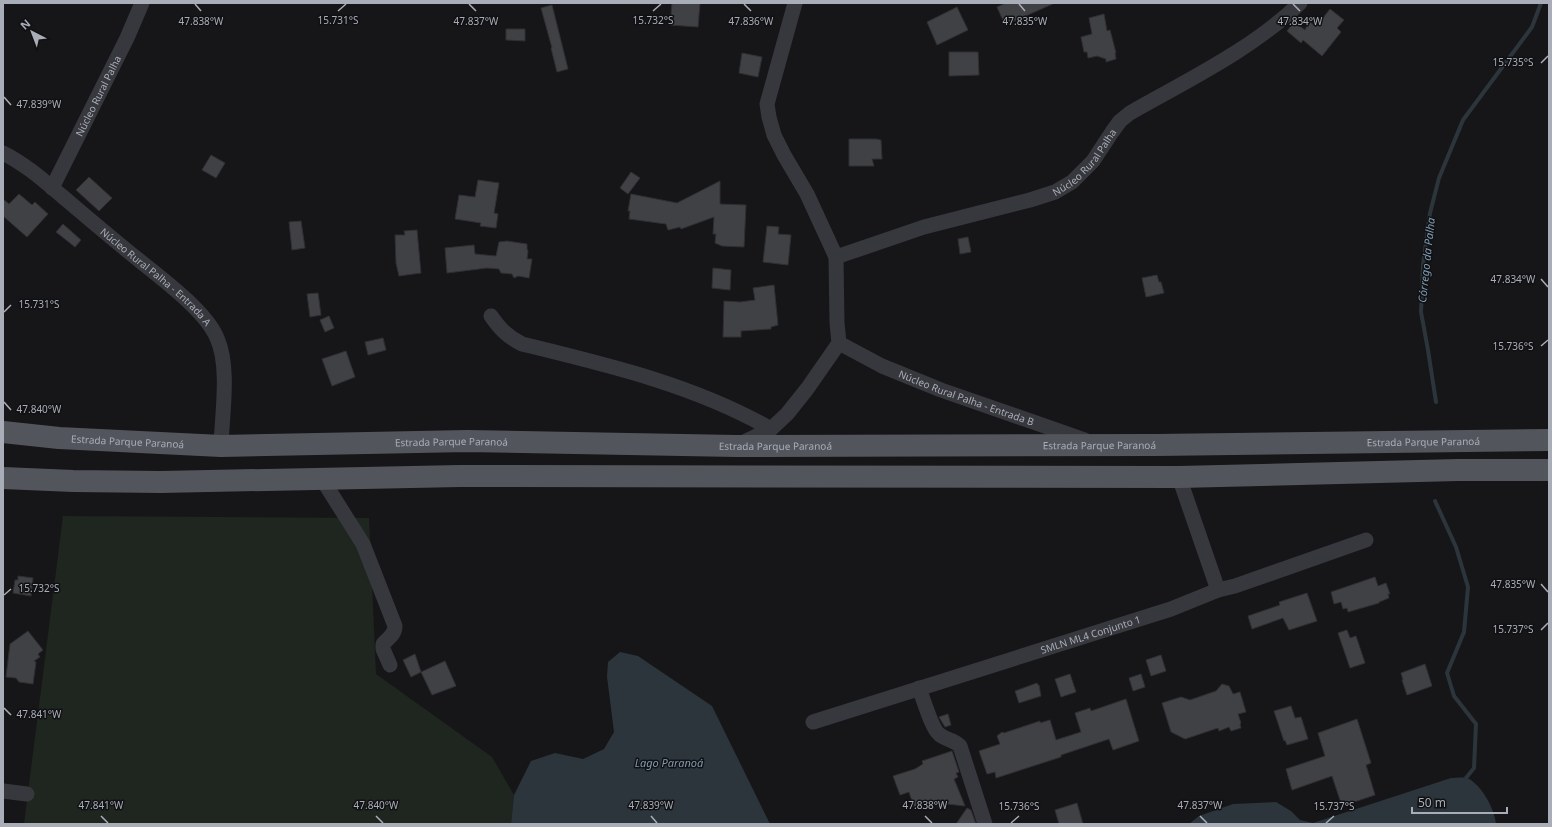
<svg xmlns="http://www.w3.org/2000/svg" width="1552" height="827" font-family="'Noto Sans',sans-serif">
  <rect width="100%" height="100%" fill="#161618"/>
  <path fill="#1e261f" d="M63 516 369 518 376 674 492 757 514 795 511 824H24Z"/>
  <path fill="#2c353c" d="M620 652 638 656 712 706 770 824H511L514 795 531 761 555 753 583 759 604 749 614 732 607 677 608 662Z
    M1451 778C1455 778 1462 777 1467 778 1481 784 1495 809 1496 824H1189L1199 816 1233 804 1276 802 1291 811 1300 820 1313 823Z"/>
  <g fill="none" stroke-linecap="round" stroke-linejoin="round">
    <path stroke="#2c353c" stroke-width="4" d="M1436 402 1428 350 1421 312 1423 265 1430 213 1439 178 1463 120 1532 27 1541 3
      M1435 501 1456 547 1468 587 1464 632 1447 673 1454 696 1476 724 1474 768 1466 778"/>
  </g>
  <path fill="#404145" stroke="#303034" d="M672 3H700L698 27 670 25Z
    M1006 3H1055L1005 25 997 7Z
    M552 5 568 69 557 72 551 48H552L541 8Z
    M957 7 968 30 937 45 927 22Z
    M1330 9 1344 20 1337 28 1341 32 1322 56 1303 40 1301 43 1287 31 1294 22 1305 30 1309 21 1316 27Z
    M1104 14 1107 31 1110 30 1116 53H1115L1116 59 1106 62V59L1097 56 1088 58 1087 52H1084L1081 37 1092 34 1089 18Z
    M506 29H525V41L506 40Z
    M949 52H978L979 75 949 76Z
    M742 53 762 57 758 77 739 73Z
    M849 139H876L881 140 882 159H872L874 166H849Z
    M211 155 225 163 216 178 202 170Z
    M631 172 640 178 628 194 620 188Z
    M89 177 112 198 99 211 76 190Z
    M478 180 499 183 494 213 498 214 496 228 480 226 481 223 455 219 459 195 475 197Z
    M720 181V204L746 205 744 247 722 246 715 243 716 234H713L714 217 681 229 680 227 668 230 666 224 629 219 630 211H628L631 194 677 203Z
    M19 194 32 205 35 202 48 214 27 237 3 216V199L9 204Z
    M301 221 305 248 292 250 289 222Z
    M63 224 81 240 75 247 56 232Z
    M767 226 779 227 778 234 791 235 788 265 763 262Z
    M417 230 421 273 399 276 396 263 395 235H405L404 231Z
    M968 237 971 252 960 254 958 239Z
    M507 241 527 244V249L528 251 527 259H532L529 278 518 276 514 278 512 274 501 273 499 269 487 268 447 273 445 248 474 245 475 254 496 256 499 242Z
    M713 268 731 270 730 290 712 288Z
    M1157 275 1159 282H1161L1164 293 1146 297 1142 278Z
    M774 285 778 325 771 327V329L741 331V337H723L724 301 740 302 755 300 753 288Z
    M318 293 321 315 310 317 307 294Z
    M329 316 334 328 325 332 320 320Z
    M383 338 386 350 368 355 365 342Z
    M346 351 355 377 332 386 322 359Z
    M18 576 33 578 31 596 13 593 15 580H18Z
    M1375 577 1378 586 1386 583 1390 594H1388L1389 598 1379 602V603L1348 612 1347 608 1343 609 1341 602 1334 604 1331 592Z
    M1307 593 1317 621 1289 630 1283 618 1252 629 1248 616 1280 605 1279 602Z
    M1347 630 1350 638 1356 636 1365 663 1350 668 1338 633Z
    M28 631 43 650 38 654 40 657 34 661 36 662 33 684 19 682 16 678 6 677 10 644Z
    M415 654 421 672 445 661 456 686 432 695 421 672 411 677 403 660Z
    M1161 655 1166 671 1151 676 1146 660Z
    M1425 664 1432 686 1407 695 1402 680H1403L1401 673Z
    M1070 674 1076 692 1061 697 1055 679Z
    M1141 674 1145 687 1133 691 1129 678Z
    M1037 683 1038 685H1039L1041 696 1019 703 1015 691Z
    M1222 684 1229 686 1233 694 1240 692 1246 712 1238 714 1241 723 1240 724 1241 728 1231 731 1229 727 1219 731 1218 728 1185 739 1171 732 1162 703 1181 697 1190 700 1216 691Z
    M1126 699 1139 741 1113 750 1109 739 1061 755V757L996 778 995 772 987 774 979 751 1000 744 997 736 1002 732 1004 733 1040 721V723L1050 720 1056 740 1081 732 1075 713 1090 708 1091 711Z
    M1291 706 1295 718 1301 717 1308 739 1287 745 1285 740 1284 741 1274 711Z
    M948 714 951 725 945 727 939 717Z
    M1357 719 1371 763 1366 765 1375 795 1342 806 1332 776 1292 790 1286 769 1325 756 1318 733Z
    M952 751 959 772 956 773 958 777 954 779 965 806 947 804 938 807 937 804 934 806 932 801 914 807 909 792 900 795 893 776 915 769 923 764 922 761Z
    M1077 803 1083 824H1059L1055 810Z
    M967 808 971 810 976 824H956Z"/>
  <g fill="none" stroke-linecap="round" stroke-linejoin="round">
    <g stroke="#37383d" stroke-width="15">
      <path id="s1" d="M3 153C25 164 43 180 62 196 82 213 103 231 124 248 150 270 205 308 217 338 230 367 222 414 221 446"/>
      <path id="s2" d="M52 188 127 38 142 3"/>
      <path id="s3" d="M836 257 924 227 1030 200 1055 192 1072 182 1093 161 1112 132 1120 121 1130 113C1186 81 1253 49 1300 3"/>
      <path d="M491 316C500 329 508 337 522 344 608 365 694 385 771 429"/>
      <path id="s4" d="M839 343 882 366 941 390 1085 440"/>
      <path d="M740 444 771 429 787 414 807 389 839 343 837 323 836 257 807 194 784 155 774 135 769 117 767 104 795 3"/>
      <path d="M1179 477 1218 590"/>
      <path d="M322 479 363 544 395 626C395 635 388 638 383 644V649L390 665"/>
      <path d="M919 688C923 698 932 729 939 734 945 740 953 739 960 746L985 824"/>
      <path id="s5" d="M813 722 1171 609 1218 590 1235 586 1366 540"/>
      <path d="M3 791 27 794"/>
    </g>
    <g stroke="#53555c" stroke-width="22">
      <path id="s6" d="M3 432 59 438 221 446 467 441 736 446 1156 445 1549 440"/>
      <path d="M3 478 73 481 161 482 460 476 1179 477 1458 470H1549"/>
    </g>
  </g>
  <path fill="none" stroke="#a8adb8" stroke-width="1.5" d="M195 4 201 11M469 4 476 11M744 4 751 11M1019 4 1025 11M1293 4 1300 11M338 11 346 4M653 11 661 4M1541 63 1548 56M4 97 11 105M1541 279 1548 287M4 312 11 305M1541 346 1548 340M4 402 11 410M1541 584 1548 592M4 595 11 589M1541 630 1548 623M4 708 11 715M101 816 108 823M376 816 383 823M651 816 657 823M925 816 932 823M1200 816 1207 823M1011 823 1019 816M1326 823 1334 816"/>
  <g text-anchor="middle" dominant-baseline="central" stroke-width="3" stroke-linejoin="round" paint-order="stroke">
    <g font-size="10" fill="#a8adb8" stroke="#111113">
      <text stroke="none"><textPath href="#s2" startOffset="103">Núcleo Rural Palha</textPath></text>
      <text stroke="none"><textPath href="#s3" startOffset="271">Núcleo Rural Palha</textPath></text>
      <text stroke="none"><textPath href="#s1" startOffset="197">Núcleo Rural Palha - Entrada A</textPath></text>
      <text stroke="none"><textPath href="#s4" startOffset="139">Núcleo Rural Palha - Entrada B</textPath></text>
      <text stroke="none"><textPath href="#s6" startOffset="125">Estrada Parque Paranoá</textPath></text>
      <text stroke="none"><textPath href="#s6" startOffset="449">Estrada Parque Paranoá</textPath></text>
      <text stroke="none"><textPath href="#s6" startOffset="1421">Estrada Parque Paranoá</textPath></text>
      <text stroke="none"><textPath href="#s6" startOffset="773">Estrada Parque Paranoá</textPath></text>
      <text stroke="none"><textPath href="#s6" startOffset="1097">Estrada Parque Paranoá</textPath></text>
      <text stroke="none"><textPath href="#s5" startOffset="291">SMLN ML4 Conjunto 1</textPath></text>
    </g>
    <g font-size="11" font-style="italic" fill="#7f9bb3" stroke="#111113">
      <text transform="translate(1426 260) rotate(-84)">Córrego da Palha</text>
      <text x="669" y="762">Lago Paranoá</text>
    </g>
  </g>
  <g font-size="10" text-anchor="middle" fill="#a8adb8" stroke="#111113" stroke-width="3" stroke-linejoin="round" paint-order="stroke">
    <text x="653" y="24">15.732°S</text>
    <text x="338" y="24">15.731°S</text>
    <text x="201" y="25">47.838°W</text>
    <text x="1025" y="25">47.835°W</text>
    <text x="476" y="25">47.837°W</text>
    <text x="751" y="25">47.836°W</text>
    <text x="1300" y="25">47.834°W</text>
    <text x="1513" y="66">15.735°S</text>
    <text x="39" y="108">47.839°W</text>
    <text x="1513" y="283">47.834°W</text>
    <text x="39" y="308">15.731°S</text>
    <text x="1513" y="350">15.736°S</text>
    <text x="39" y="413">47.840°W</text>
    <text x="1513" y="588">47.835°W</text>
    <text x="39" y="592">15.732°S</text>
    <text x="1513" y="633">15.737°S</text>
    <text x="39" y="718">47.841°W</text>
    <text x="101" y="809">47.841°W</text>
    <text x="376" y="809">47.840°W</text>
    <text x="651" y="809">47.839°W</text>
    <text x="925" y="809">47.838°W</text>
    <text x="1200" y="809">47.837°W</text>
    <text x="1019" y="810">15.736°S</text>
    <text x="1334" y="810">15.737°S</text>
  </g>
  <rect width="1552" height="827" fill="none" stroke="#a8adb8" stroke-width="8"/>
  <g transform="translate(32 32) rotate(318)" stroke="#111113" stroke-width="3" paint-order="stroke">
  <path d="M0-3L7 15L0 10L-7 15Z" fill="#a8adb8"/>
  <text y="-6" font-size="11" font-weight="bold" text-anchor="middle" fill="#a8adb8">N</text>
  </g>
  <path d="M1412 807v6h95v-6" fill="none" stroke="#a8adb8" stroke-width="2"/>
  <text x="1418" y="807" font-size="12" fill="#a8adb8" stroke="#111113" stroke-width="3" paint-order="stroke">50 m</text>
</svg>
